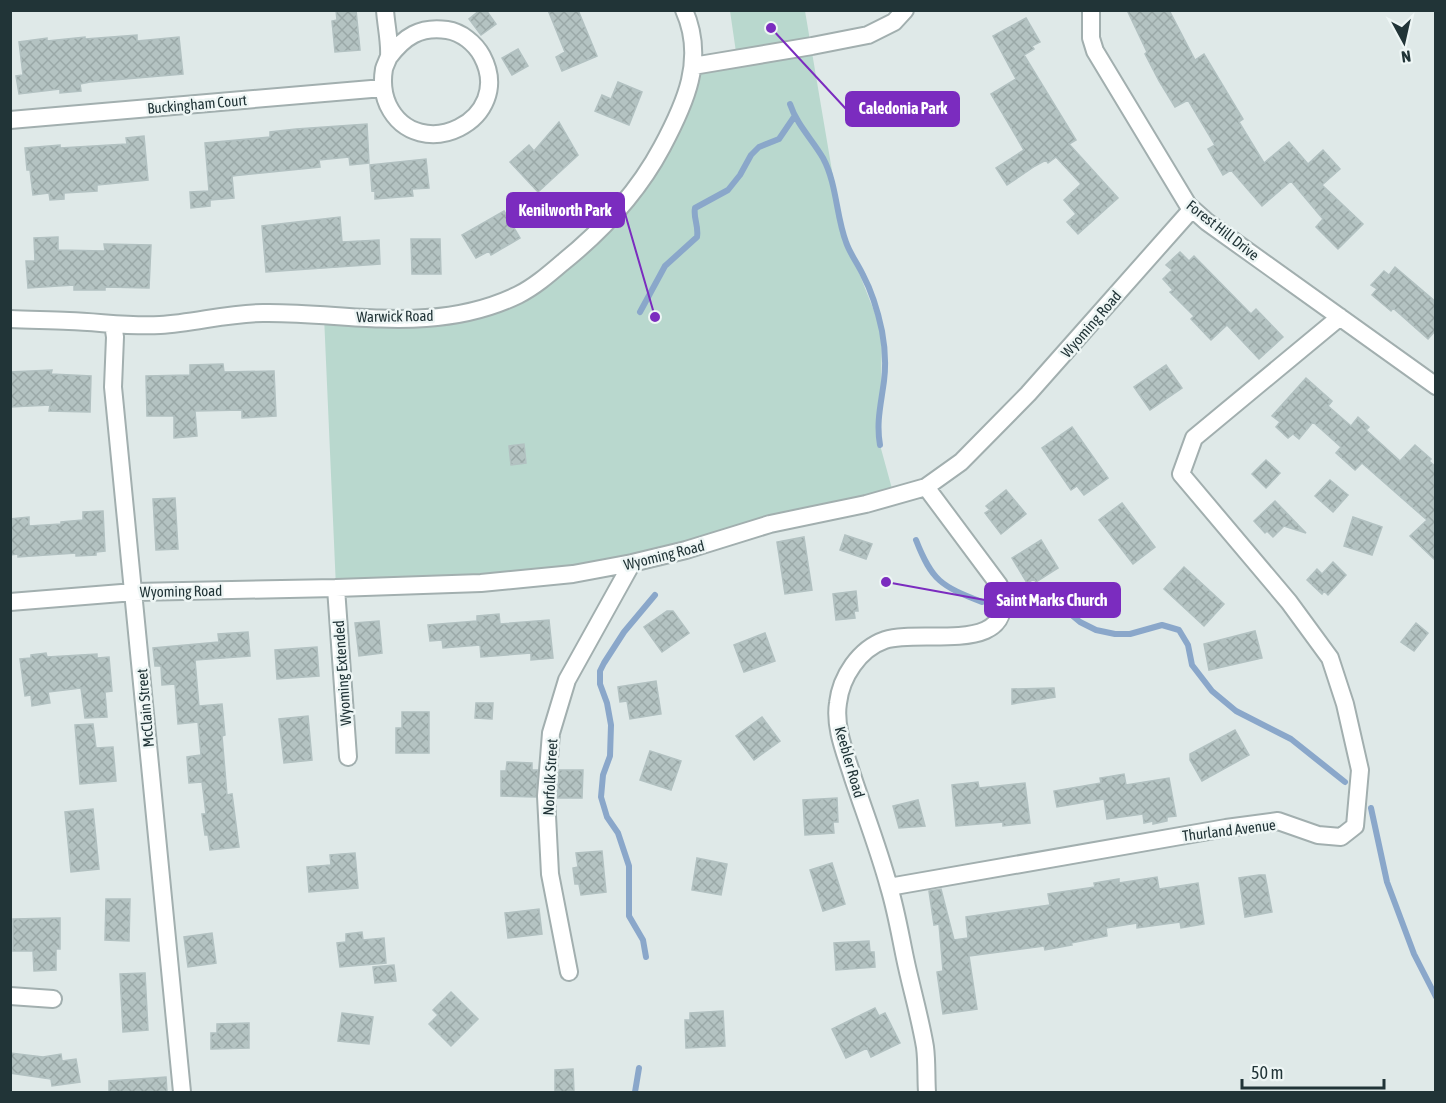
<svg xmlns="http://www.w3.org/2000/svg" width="1446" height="1103" font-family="'Asap Condensed',sans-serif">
  <defs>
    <pattern id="building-cross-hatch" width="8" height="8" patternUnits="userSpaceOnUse" patternTransform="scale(1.5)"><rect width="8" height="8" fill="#b4c3c2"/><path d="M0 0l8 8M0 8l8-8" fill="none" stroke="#9aa8a7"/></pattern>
  </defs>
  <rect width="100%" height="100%" fill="#dfe9e8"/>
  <path fill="#b9d8ce" d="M730 11H805L842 230 882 331 880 445 894 496 632 563 336 588 324 316 404 318 518 294 632 196 693 66 737 59Z"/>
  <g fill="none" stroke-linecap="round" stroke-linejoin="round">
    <path stroke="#8aa7ca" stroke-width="6" d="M790 104C797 125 812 139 823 158 837 184 836 216 846 242 850 254 858 264 863 275 872 292 878 312 882 331 885 347 886 365 884 381 881 404 876 422 880 445
      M640 312 665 266 697 237C699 226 693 218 695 208L728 190 740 175 751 155 759 147 779 139 794 117
      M916 540C932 581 941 586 982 602
      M1025 608H1054L1068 612 1080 622 1096 630 1115 634H1130L1162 625 1179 630 1188 645 1192 665 1212 691 1236 711 1291 739 1345 782
      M1371 808 1387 882 1414 954 1436 997
      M646 957 643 940 629 916V866L618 833 607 817 601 797 603 775 610 756 611 725 607 703 600 684V671L604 663 624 632 655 595
      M635 1092 639 1068"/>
  </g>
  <path fill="url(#building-cross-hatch)" stroke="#b2c1c1" stroke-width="1.5" d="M336 10H356L360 50 335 52 332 21 337 20Z
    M480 10H486L496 24 481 35 469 19Z
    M548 10H578L597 56 562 71 556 57 565 52Z
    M1127 10H1169L1195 60 1204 54 1243 119 1239 122 1264 163 1289 142 1308 164 1323 150 1340 169 1322 185 1363 224 1338 249 1316 227 1323 219 1291 181 1262 206 1231 170 1223 175 1208 149 1215 145 1188 100 1175 107 1159 81 1145 54 1147 52Z
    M1026 18 1040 42 1032 46 1034 49 1024 55 1076 140 1069 144 1118 198 1078 234 1067 222 1076 214 1064 200 1081 184 1056 157 1048 163 1046 160 1035 166 1007 185 996 168 1024 150 991 94 1016 79 993 36Z
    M137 35V41L179 37 183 74 90 82 80 84 81 91 60 93V89L19 94 16 76 23 75 19 42 47 38V41L85 37V39Z
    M518 49 528 66 512 75 502 58Z
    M618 82 642 92 629 125 595 111 602 95 611 99Z
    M559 122 578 155 538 192 510 162 529 145 534 151Z
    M367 124 369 163 350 165 349 157 319 160 320 167 232 176 234 198 210 200V206L191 208 190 192 209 191 205 143 270 137V132L296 129Z
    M144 136 148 180 97 185V191L64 193V199L50 200 49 193 33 195 30 170H27L25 148 60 145V148L127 144 126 138Z
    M426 159 429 188 412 189 413 196 375 199V190L372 191 370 165Z
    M504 211 520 238 491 255 489 251 476 258 462 235Z
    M340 217 342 242 379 240 380 264 266 272 262 226Z
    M58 237V250L105 251 104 244 151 245 149 288 105 287V290H74V285L28 288 26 261H35L34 238Z
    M411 239H440L441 274H412Z
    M1180 252 1189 261 1194 256 1251 314 1256 309 1283 337 1259 359 1227 325 1211 340 1191 319 1194 316 1170 292 1173 290 1163 279 1172 270 1166 265Z
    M1395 267 1436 302V330L1428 339 1393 308 1391 311 1372 295 1377 289 1371 285 1384 271 1389 275Z
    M223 364 224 372 274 371 276 416 242 418V410L195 411 197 436 174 438V416H147L146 376 190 375V365Z
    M1166 365 1182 388 1150 410 1134 387Z
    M52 370 51 374 91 376 90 412 49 411 50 405 10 407V372Z
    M1306 378 1332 401 1328 406 1351 426 1358 417 1369 427 1366 430 1400 461 1415 445 1431 459 1429 461 1436 467V561L1410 536 1427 520 1362 463 1355 470 1336 453 1341 447 1313 422 1299 439 1293 434 1288 438 1276 427 1280 422 1272 416Z
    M1072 427 1108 478 1084 495 1077 486 1071 490 1042 448Z
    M524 444 526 463 511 465 509 446Z
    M1266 460 1280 473 1266 488 1252 474Z
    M1330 480 1348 495 1333 512 1315 496Z
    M1006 490 1026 514 1001 534 985 513 990 510 986 506Z
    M175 498 178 549 156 550 153 499Z
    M1275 501 1306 533 1284 526 1273 537 1267 531 1265 533 1254 521Z
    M1122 503 1155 547 1133 564 1099 520Z
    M103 511 105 551 96 552V555L76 556V553L18 557V554L10 555V519L29 517V526L61 524V522L83 520V512Z
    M1353 517 1382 527 1372 555 1344 546Z
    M845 535 872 544 866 559 840 550Z
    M804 537 812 590 785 594 777 542Z
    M1041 540 1058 568 1036 582 1034 579 1027 583 1012 558Z
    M1333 562 1346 575 1328 595 1324 591 1322 594 1307 580 1317 569 1322 574Z
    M1184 567 1224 604 1204 626 1164 589Z
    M856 591 858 611H854L855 618 836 620 833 594Z
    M667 611H673L689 633 662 652 644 627Z
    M499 614 500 624 549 620 553 658 531 660V653L481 657 480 645 443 648 442 640 430 641 428 625 477 621V616Z
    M379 621 382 653 359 656 355 623Z
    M1416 623 1428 633 1414 651 1401 642Z
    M1255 631 1262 658 1209 670 1204 644Z
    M248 632 250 656 195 660 199 706 222 704 225 735 222 736 227 795 232 794 239 847 210 850 208 835H205L202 814H206L202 782 189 783 187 757 201 755 198 722 178 724 175 684 162 685 161 666H155L153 648 219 642 218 634Z
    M765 633 775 661 744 672 734 645Z
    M317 647 319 676 277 679 275 650Z
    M46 653 47 657 97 654V658L109 657 112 691 105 692 107 717 85 718 81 688 48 692 50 703 32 706 31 695 25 696 20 659 31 658V655Z
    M656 681 661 714 630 719 627 701 620 702 618 687Z
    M1054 688 1055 697 1012 704V689Z
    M476 703H493L492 719 475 718Z
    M402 712H429V753H396V728H402Z
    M308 716 312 760 284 763 279 719Z
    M762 717 780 741 754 760 736 736Z
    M93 724 96 748 113 747 116 781 80 784 75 725Z
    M1235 730 1249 755 1202 781 1190 760V754Z
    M650 751 681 761 671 790 640 780Z
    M507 762 532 763V770H538L536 797 501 796V771H506Z
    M559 770H583L582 798H557Z
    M1124 774 1126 785 1169 778 1176 816 1167 817V821L1153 824V821L1144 823 1143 814 1107 819 1104 799 1057 807 1054 791 1101 783 1100 778Z
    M978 782 979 788 1025 783 1030 823 1003 826V822L956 826 952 785Z
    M837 798 838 822H833L834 833 805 835 803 800Z
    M918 800 925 826 899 828 893 806Z
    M93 809 99 869 71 872 65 812Z
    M602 851 606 892 581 895 579 884H575L573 868 578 867 576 853Z
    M355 853 358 888 309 892 307 867 331 865 330 855Z
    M697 858 727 864 721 895 692 890Z
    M832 863 845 904 823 911 810 870Z
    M1259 875H1265L1272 912 1245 917 1239 878Z
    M1157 877 1159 889 1198 883 1204 924 1181 928 1180 922 1137 928V923L1106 928 1107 936 1071 943 1072 945 1045 950 1044 946 969 956 977 1009 943 1014 937 972 943 971 939 924 934 925 929 891 941 889 954 940 968 938 966 917 1050 905 1048 894 1095 887 1094 883 1119 879V883Z
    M106 899H130L129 941 105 940Z
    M539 909 542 934 508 938 505 913Z
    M60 918V949H56V970L34 971 33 951H13V919Z
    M362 932 363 940 384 938 386 963 340 967 337 943 346 942V934Z
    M212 933 216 963 188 967 184 937Z
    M869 941 870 952H874L875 967 836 970 834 943Z
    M394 965 396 981 375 983 373 967Z
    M145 973 148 1030 123 1032 120 974Z
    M451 992 478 1019 451 1046 429 1024 438 1015 433 1010Z
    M875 1008 879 1016 885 1013 900 1043 871 1057 867 1048 846 1058 832 1029Z
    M723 1011 725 1046 686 1048 685 1020H690V1013Z
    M342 1013 373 1017 369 1044 338 1041Z
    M249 1023V1048L211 1049V1033H217V1024Z
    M10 1053 43 1057 61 1054 62 1061 76 1059 80 1082 52 1086 51 1079 10 1073Z
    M573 1069 574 1092H555V1070Z
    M166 1077 167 1092H109V1081Z"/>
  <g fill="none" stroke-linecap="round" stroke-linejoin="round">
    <defs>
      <path id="street" d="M385 10C386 25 390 42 389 56 388 60 385 65 384 69 382 81 383 94 388 105 418 167 516 120 482 56 475 43 461 32 447 30 420 26 404 37 389 57
        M1091 10V38L1095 51 1188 205 1207 222 1436 386
        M693 66 812 46 868 35 894 22 905 10
        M10 120 383 88
        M10 319C30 320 50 320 69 321 100 322 130 327 160 325 195 323 228 313 263 313 317 312 372 322 426 318 457 316 491 308 518 295 534 287 548 275 562 263 603 230 637 194 662 147 685 104 706 59 684 10
        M113 324 115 337 113 387 182 1092
        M926 487 999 585C1022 658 922 628 885 640 859 649 841 677 838 703 834 728 846 755 853 778 865 814 879 850 889 887 896 910 900 934 905 958 911 987 920 1017 925 1047 927 1062 926 1078 927 1092
        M336 588 348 757
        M10 602 134 592 336 588 481 583 573 574 632 563 686 550 770 524 866 504 926 487 961 462 1028 394 1192 209
        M889 887 1226 828 1278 821 1318 835 1341 837 1355 826 1360 770 1345 704 1330 658 1289 602 1181 474 1194 438 1340 317
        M569 972 550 874 546 796 551 733 567 680 632 563
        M10 996 53 999"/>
    </defs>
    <use href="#street" stroke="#a2afaf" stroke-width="20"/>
    <use href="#street" stroke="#fff" stroke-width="16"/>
  </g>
  <g text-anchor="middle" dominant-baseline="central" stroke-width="5" stroke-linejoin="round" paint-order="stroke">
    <g font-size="15" fill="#213437" stroke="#eef6f5">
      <text transform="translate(197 104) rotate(-5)">Buckingham Court</text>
      <text transform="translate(1223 230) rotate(38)">Forest Hill Drive</text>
      <text transform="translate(395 316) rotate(-1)">Warwick Road</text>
      <text transform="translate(1091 324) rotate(-49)">Wyoming Road</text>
      <text transform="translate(664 555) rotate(-14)">Wyoming Road</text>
      <text transform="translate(181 591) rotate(-1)">Wyoming Road</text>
      <text transform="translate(342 673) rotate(-94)">Wyoming Extended</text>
      <text transform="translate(145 708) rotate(-95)">McClain Street</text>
      <text transform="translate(850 762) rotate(74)">Keebler Road</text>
      <text transform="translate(550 777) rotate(-87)">Norfolk Street</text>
      <text transform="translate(1229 830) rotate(-7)">Thurland Avenue</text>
    </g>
  </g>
  <path fill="none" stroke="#7b2cbf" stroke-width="2" d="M771 28L846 109M655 317L624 210M886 582L985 600"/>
  <g fill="#7b2cbf" stroke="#eef6f5" stroke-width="2">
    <circle cx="771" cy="28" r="6"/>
    <circle cx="655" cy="317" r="6"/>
    <circle cx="886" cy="582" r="6"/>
  </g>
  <g fill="#7b2cbf" stroke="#7b2cbf" stroke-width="2">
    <rect x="846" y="92" width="113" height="34" rx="6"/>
    <rect x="507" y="193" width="117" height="34" rx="6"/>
    <rect x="985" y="583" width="135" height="34" rx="6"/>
  </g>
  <g font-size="16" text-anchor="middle" font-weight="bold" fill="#fff">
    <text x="903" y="114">Caledonia Park</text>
    <text x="565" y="216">Kenilworth Park</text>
    <text x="1052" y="606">Saint Marks Church</text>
  </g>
  <rect width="1446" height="1103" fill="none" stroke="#213437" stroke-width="24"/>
  <g transform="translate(1404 42) rotate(172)" stroke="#eef6f5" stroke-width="4.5" paint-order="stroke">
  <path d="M0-4.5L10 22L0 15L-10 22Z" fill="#213437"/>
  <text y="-9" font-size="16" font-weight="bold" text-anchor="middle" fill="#213437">N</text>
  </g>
  <path d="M1242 1079v9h142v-9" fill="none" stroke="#213437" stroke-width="3"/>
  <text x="1251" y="1079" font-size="18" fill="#213437" stroke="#eef6f5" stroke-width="4.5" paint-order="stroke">50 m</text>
</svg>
